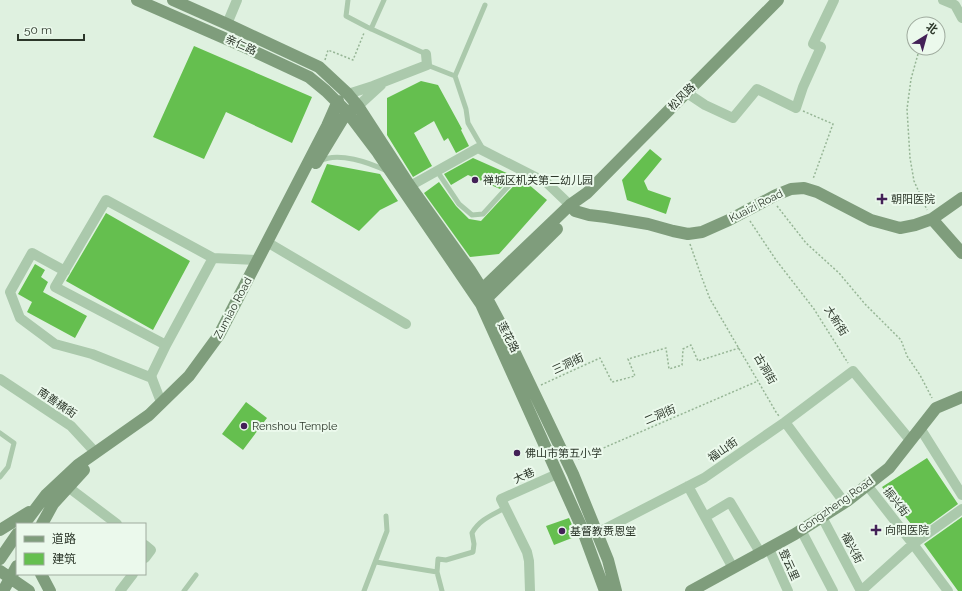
<svg xmlns="http://www.w3.org/2000/svg" width="962" height="591" font-family="Raleway,'Noto Sans SC',sans-serif">
  <rect width="100%" height="100%" fill="#dff1e0"/>
  <path fill="#65bf4f" d="M194 46 312 97 292 143 226 112 204 159 153 137Z
    M421 81 438 85 462 129 461 130 469 146 456 153 448 138 444 141 434 121 414 133 432 166 413 177 387 135V98Z
    M650 149 662 159 644 181 648 190 671 198 666 214 627 200 622 180Z
    M473 158 509 174 503 186 500 189 468 175 451 185 444 174Z
    M327 164 380 174 398 201 380 210 359 231 311 202Z
    M521 178 547 200 499 254 470 257 424 193 439 182 456 206 469 219 481 221Z
    M106 213 190 261 153 330 66 281Z
    M35 264 45 270 41 277 48 282 43 292 87 316 75 338 27 312 32 302 18 294Z
    M246 402 267 418 243 450 222 434Z
    M927 458 958 504 918 533 882 487Z
    M962 517V591H958L924 544Z
    M569 518 577 536 554 545 546 526Z"/>
  <g fill="none" stroke-linecap="round" stroke-linejoin="round">
    <path stroke="#96b595" stroke-width="1.5" stroke-dasharray="2 2" stroke-linecap="butt" d="M918 54 911 79 907 109 910 158 914 181 927 210
      M325 60 328 50 353 60 364 33
      M803 111 833 124 813 179
      M777 206 806 243 839 273 865 304 901 340 907 356 920 375 932 398
      M750 221 776 260 814 309 848 363
      M690 244 702 278 710 299 776 412 779 416
      M541 385 600 358 612 382 635 376 628 359 666 348 669 369 682 365 683 349 691 345 698 361 739 348
      M578 459 758 381"/>
    <path stroke="#abc9ac" stroke-width="5" d="M348 0 346 16 367 27 426 54
      M371 29 384 0
      M427 65 455 76 466 109 468 123 483 149
      M455 76 485 5
      M320 161C338 151 370 163 387 171
      M437 171 459 204 472 215 483 214 523 170
      M0 433 14 443 8 467 0 477
      M376 562 437 572
      M184 591 196 575
      M364 591 387 531 386 516
      M442 591 437 572 438 559 446 560 473 552 474 544 472 533C479 520 492 515 505 508"/>
    <path stroke="#abc9ac" stroke-width="10" d="M943 0 955 5 962 18
      M227 24 237 0
      M687 93 705 105 733 118 757 89 796 108 803 87 821 47 813 44 834 0
      M348 94 373 86 427 65 426 54
      M358 106 381 85
      M410 186 478 148 547 183 570 205
      M272 245 406 324
      M65 271 32 253 10 292 20 318 55 344 92 354 152 378
      M166 345 213 258
      M0 379 71 426 96 453
      M161 402 151 376 166 345 55 287 106 200 213 258 258 260
      M785 422 844 502
      M920 428 962 495
      M867 485 913 544 948 591
      M688 486 733 568
      M68 487 117 524
      M705 517 730 502 761 554
      M822 517 861 591
      M801 530 833 591
      M597 533 704 478 785 422 853 371 910 440
      M145 545 151 550 145 558
      M769 549 788 591
      M120 591 133 574
      M530 591 529 561 527 552 501 499 557 474
      M861 591 913 544 962 509"/>
    <path stroke="#7f9d7c" stroke-width="12" d="M137 0 247 48 309 77 326 91 347 112 378 153 481 304 581 526 605 591
      M173 0 227 24 319 67 348 94 358 106 410 186 470 270 482 289 505 332 573 474 608 560 616 591
      M316 163 347 112 353 109
      M570 205 575 211 589 215 606 217 648 224 673 231 688 234 702 232 729 220 776 195 791 189 804 188 817 192 871 220 900 228 915 225 932 219 962 198
      M932 219 962 253
      M477 294 570 205 587 193 778 0
      M482 303 557 229
      M24 524 46 495 78 465 149 415 189 376 219 335 327 126 338 101
      M42 524 53 504 84 470
      M0 530 29 512
      M0 559 17 534
      M0 571 29 591
      M41 574 50 591
      M3 591 17 566
      M691 591 795 534 847 501 889 468 936 408 962 397"/>
  </g>
  <g fill="#432157" stroke="#ebf9ec" stroke-width="1.5">
    <circle cx="475" cy="180" r="4"/>
    <path d="M880 193h4v4h4v4h-4v4h-4v-4h-4v-4h4z"/>
    <circle cx="244" cy="426" r="4"/>
    <circle cx="517" cy="453" r="4"/>
    <path d="M874 524h4v4h4v4h-4v4h-4v-4h-4v-4h4z"/>
    <circle cx="562" cy="531" r="4"/>
  </g>
  <g text-anchor="middle" dominant-baseline="central" stroke-width="4" stroke-linejoin="round" paint-order="stroke">
    <g font-size="11" fill="#2c372a" stroke="#ebf9ec">
      <text transform="translate(241 45) rotate(24)">亲仁路</text>
      <text transform="translate(682 97) rotate(-45)">松风路</text>
      <text transform="translate(756 206) rotate(-27)">Kuaizi Road</text>
      <text transform="translate(233 308) rotate(-62)">Zumiao Road</text>
      <text transform="translate(836 321) rotate(57)">大新街</text>
      <text transform="translate(508 337) rotate(63)">莲花路</text>
      <text transform="translate(568 364) rotate(-25)">三洞街</text>
      <text transform="translate(765 369) rotate(60)">古洞街</text>
      <text transform="translate(57 403) rotate(34)">南善横街</text>
      <text transform="translate(660 415) rotate(-23)">二洞街</text>
      <text transform="translate(723 450) rotate(-35)">福山街</text>
      <text transform="translate(524 476) rotate(-25)">大巷</text>
      <text transform="translate(896 502) rotate(52)">振兴街</text>
      <text transform="translate(836 505) rotate(-35)">Gongzheng Road</text>
      <text transform="translate(852 548) rotate(62)">福兴街</text>
      <text transform="translate(789 565) rotate(66)">登云里</text>
    </g>
    <g font-size="11" fill="#2c372a" stroke="#ebf9ec" text-anchor="start">
      <text x="483" y="180">禅城区机关第二幼儿园</text>
      <text x="891" y="199">朝阳医院</text>
      <text x="252" y="426">Renshou Temple</text>
      <text x="525" y="453">佛山市第五小学</text>
      <text x="885" y="530">向阳医院</text>
      <text x="570" y="531">基督教赉恩堂</text>
    </g>
  </g>
  <rect x="16" y="523" width="130" height="52" fill="#ebf9ec" stroke="#9fab9e"/>
  <rect x="24" y="536" width="20" height="6" fill="#7f9d7c" stroke="#9fab9e"/>
  <text x="52" y="543" font-size="12" fill="#2c372a">道路</text>
  <rect x="24" y="553" width="20" height="12" fill="#65bf4f" stroke="#9fab9e"/>
  <text x="52" y="563" font-size="12" fill="#2c372a">建筑</text>
  <g transform="translate(926 36) rotate(37)"><circle r="19" fill="#ebf9ec" stroke="#9fab9e"/>
  <path d="M0-3L7 15L0 10L-7 15Z" fill="#432157"/>
  <text y="-6" font-size="11" font-weight="bold" text-anchor="middle" fill="#2c372a">北</text>
  </g>
  <path d="M18 34v6h66v-6" fill="none" stroke="#2c372a" stroke-width="2"/>
  <text x="24" y="34" font-size="12" fill="#2c372a" stroke="#ebf9ec" stroke-width="3" paint-order="stroke">50 m</text>
</svg>
